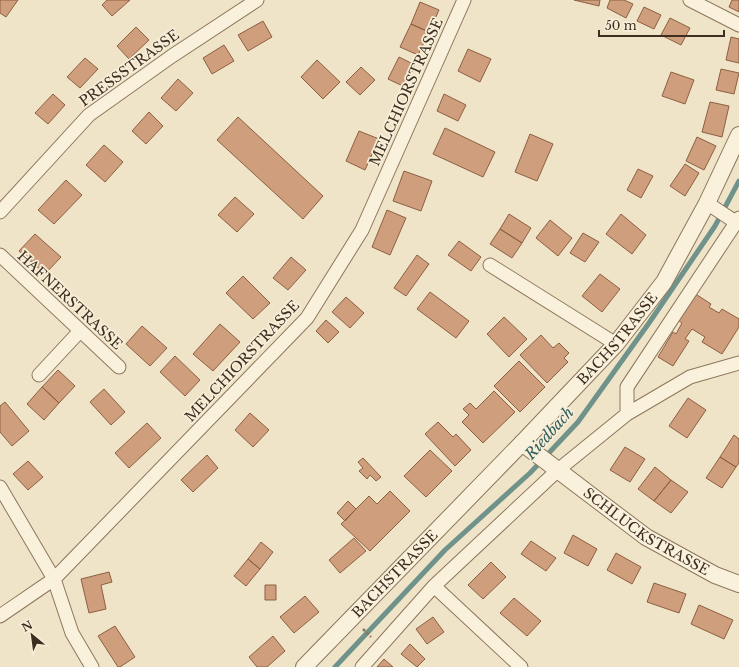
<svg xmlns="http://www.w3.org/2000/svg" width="739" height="667" font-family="'Libre Baskerville',serif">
  <rect width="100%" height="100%" fill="#f0e4c8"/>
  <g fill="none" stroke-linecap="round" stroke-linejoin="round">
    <path stroke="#6f938a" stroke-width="5" d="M335 667 445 550 530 473 578 422 649 323 715 226 739 181"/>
  </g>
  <path fill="#cf9f7d" stroke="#8d5f41" d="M0 0H18L6 17 0 13Z
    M107 0H130L112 16 102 5Z
    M574 0H600L599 6Z
    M610 0H624L633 4 626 18 607 8Z
    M732 0H739V12L729 7Z
    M420 2 439 10 429 32 411 24Z
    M644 7 661 15 654 29 637 21Z
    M670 18 690 28 681 45 661 35Z
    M263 21 272 37 248 51 238 35Z
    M411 24 429 32 418 55 400 47Z
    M136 27 149 40 129 59 117 46Z
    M731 37 739 39V63L726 60Z
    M224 45 234 61 212 74 203 58Z
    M468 49 491 59 480 82 458 71Z
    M399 57 415 65 405 87 388 79Z
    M85 58 98 69 80 88 67 77Z
    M317 60 340 82 323 99 301 77Z
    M361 67 375 80 360 95 346 82Z
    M721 69 739 73 734 94 716 90Z
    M671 72 694 80 685 104 662 96Z
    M178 79 193 93 176 111 161 98Z
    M53 94 65 105 48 124 35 113Z
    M444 94 466 105 458 121 437 111Z
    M710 102 729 106 722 137 702 132Z
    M149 112 163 126 146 144 132 131Z
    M238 117 323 196 303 219 217 140Z
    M445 128 495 152 483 177 433 154Z
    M359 131 379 139 365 170 346 161Z
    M530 134 553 144 537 181 515 172Z
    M697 137 716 146 704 170 686 161Z
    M104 145 123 162 105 182 86 165Z
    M685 164 699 173 685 196 670 186Z
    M638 169 653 176 641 198 627 190Z
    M404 171 432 181 421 211 393 201Z
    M66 180 82 195 54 224 38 210Z
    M235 197 254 214 237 232 218 215Z
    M387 210 406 218 390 255 372 247Z
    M509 214 531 228 522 243 500 229Z
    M621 214 646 235 632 254 606 234Z
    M550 220 572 238 558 256 536 238Z
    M500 229 522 243 512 258 490 244Z
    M583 233 599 242 585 262 570 253Z
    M35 234 61 257 45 274 19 251Z
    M459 241 481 257 471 271 448 255Z
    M417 255 429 264 406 296 394 288Z
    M291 257 306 270 288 290 273 278Z
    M600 274 620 289 602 312 582 296Z
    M243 276 270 303 253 319 226 293Z
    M430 292 469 321 456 338 417 309Z
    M694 293 711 304 709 307 719 313 722 309 739 319V327L722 354 702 342 705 337 692 329 685 339 689 341 673 366 658 357 673 332 676 334 682 323 678 320Z
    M346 297 364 313 350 328 332 312Z
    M504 317 527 339 509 357 487 334Z
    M326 320 339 332 328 343 316 331Z
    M220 324 240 342 213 371 193 354Z
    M142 326 167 348 150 366 126 344Z
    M541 335 553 348 559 343 569 353 564 358 568 362 547 383 520 355Z
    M175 356 200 380 185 396 160 372Z
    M519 361 545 387 520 412 494 386Z
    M58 370 75 386 59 403 42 387Z
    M42 387 59 403 44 420 27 404Z
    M104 389 125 412 111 425 90 402Z
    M494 391 515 412 483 443 462 422 469 415 463 409 470 403 476 409Z
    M688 398 706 410 687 438 669 426Z
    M5 402 29 431 12 446 0 432V406Z
    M250 413 269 430 253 447 235 430Z
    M438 422 453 437 456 434 471 450 455 466 425 434Z
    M147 423 161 438 129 468 115 453Z
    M734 435 739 439V463L736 467 720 457Z
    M625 447 645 459 630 482 610 470Z
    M430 450 452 471 426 497 404 476Z
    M207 455 218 468 193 492 181 480Z
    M720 457 736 467 722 488 706 478Z
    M363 458 381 477 376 481 370 475 367 479 359 471 363 468 358 462Z
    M28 461 43 477 28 490 13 474Z
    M655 467 671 480 654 501 638 489Z
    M671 480 688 492 671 513 654 501Z
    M390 491 410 511 370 551 341 524 369 496 377 504Z
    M348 501 356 509 345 521 337 513Z
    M573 535 597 549 588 566 564 553Z
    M354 538 366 551 340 573 329 560Z
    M531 541 556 558 546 571 521 554Z
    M261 542 273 552 260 569 248 559Z
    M616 553 641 567 632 584 607 570Z
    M248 559 260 569 246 586 234 576Z
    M491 562 506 577 483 599 468 585Z
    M109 572 112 582 101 585 106 609 89 613 81 579Z
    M654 583 686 594 679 613 647 602Z
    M265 585H276V600H265Z
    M305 596 319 612 294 633 280 617Z
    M514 598 541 621 527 636 500 613Z
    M699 605 733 620 724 639 691 624Z
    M433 617 444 632 427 644 416 629Z
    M115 626 135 657 120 667H118L98 636Z
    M273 636 285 651 267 667H257L249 657Z
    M410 644 425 659 417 667 401 654Z
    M384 659 393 667H377Z"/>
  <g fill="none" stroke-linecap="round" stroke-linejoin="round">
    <defs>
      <path id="minor" d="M690 0 739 25
        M707 203 737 223
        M0 212 89 115 172 56 257 0
        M0 255 119 367
        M490 265 616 344
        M39 375 80 331
        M627 414V387L739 218
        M0 487 54 579 72 633 92 667
        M434 586 521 667
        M0 616 54 579 307 318 362 230 464 0
        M362 667 434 586 558 470 627 414 690 377 739 363"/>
      <g id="tertiary">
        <path id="s1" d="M522 443 646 537 715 575 739 584"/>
        <path id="s2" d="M304 667 522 443 616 344 664 282 707 203 739 135"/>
      </g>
    </defs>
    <use href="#minor" stroke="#8d765c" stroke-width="15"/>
    <use href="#tertiary" stroke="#8d765c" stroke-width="18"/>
    <path stroke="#8d765c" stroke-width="2.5" stroke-dasharray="3 2" stroke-linecap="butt" d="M363 629 371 637"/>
    <use href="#minor" stroke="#faf1dc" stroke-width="13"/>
    <use href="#tertiary" stroke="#faf1dc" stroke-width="16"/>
  </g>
  <g text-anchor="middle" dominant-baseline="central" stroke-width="3.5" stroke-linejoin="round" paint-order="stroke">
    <g font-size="14" fill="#3d2e20" stroke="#f7eed8">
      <text transform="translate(129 68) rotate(-36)">PRESSSTRASSE</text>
      <text transform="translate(406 92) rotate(-66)">MELCHIORSTRASSE</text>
      <text transform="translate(70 300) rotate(43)">HAFNERSTRASSE</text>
      <text stroke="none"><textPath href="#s2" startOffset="454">BACHSTRASSE</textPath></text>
      <text transform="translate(242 361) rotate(-47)">MELCHIORSTRASSE</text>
      <text stroke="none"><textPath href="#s1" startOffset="153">SCHLUCKSTRASSE</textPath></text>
      <text stroke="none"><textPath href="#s2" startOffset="130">BACHSTRASSE</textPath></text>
    </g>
    <g font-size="15" font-style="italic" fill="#2f5d5a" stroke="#f7eed8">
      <text transform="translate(549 433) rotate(-48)">Riedbach</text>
    </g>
  </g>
  <g transform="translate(32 635) rotate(331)" stroke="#f7eed8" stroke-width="3" paint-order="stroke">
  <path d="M0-3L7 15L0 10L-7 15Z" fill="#3d2e20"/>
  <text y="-6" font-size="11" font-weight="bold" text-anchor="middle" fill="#3d2e20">N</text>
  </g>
  <path d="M599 30v6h125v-6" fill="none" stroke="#3d2e20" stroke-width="2"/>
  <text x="605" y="30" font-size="12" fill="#3d2e20" stroke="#f7eed8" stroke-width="3" paint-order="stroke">50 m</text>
</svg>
